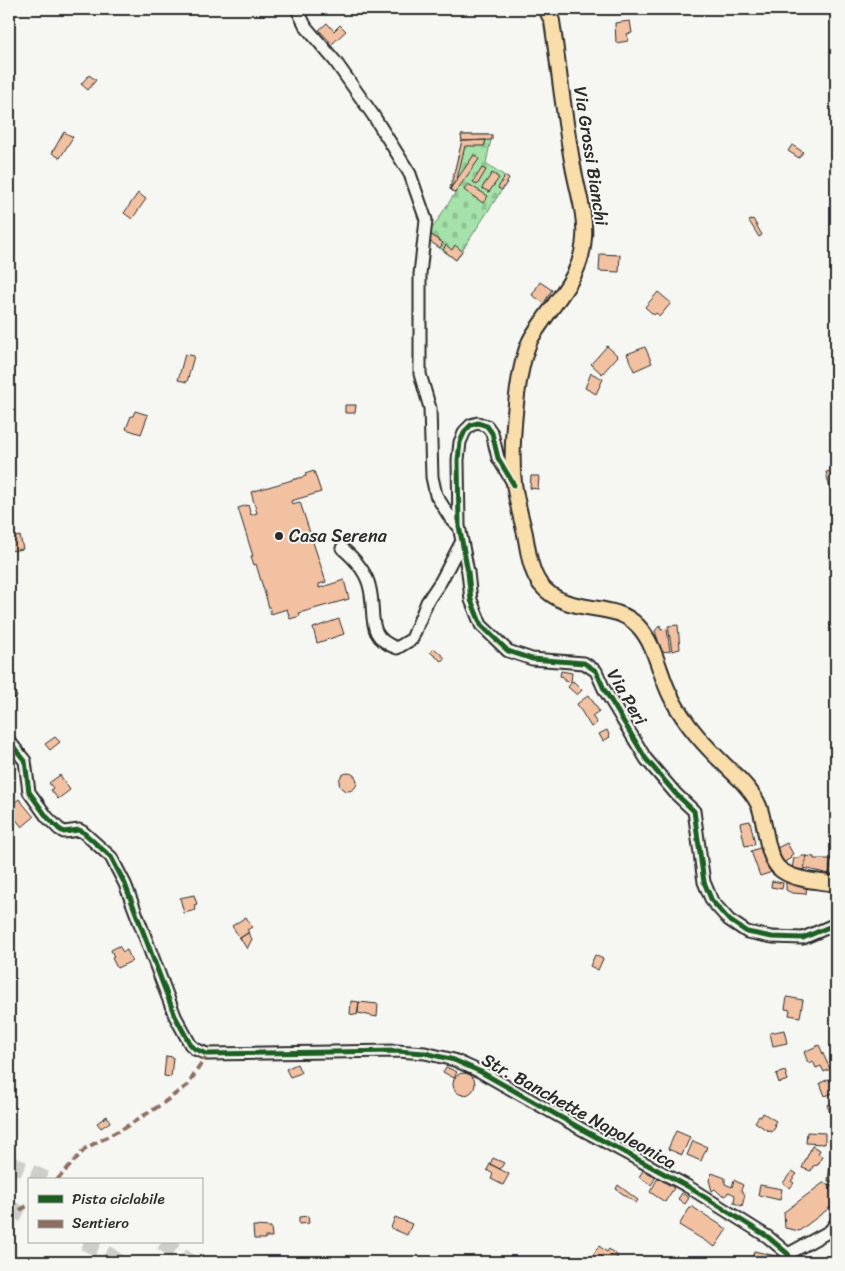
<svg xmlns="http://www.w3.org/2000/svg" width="845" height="1271" font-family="Sriracha,sans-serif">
  <defs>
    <pattern id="cemetery-stones" width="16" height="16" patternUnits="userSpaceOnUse" patternTransform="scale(1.25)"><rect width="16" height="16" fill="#a5e2a9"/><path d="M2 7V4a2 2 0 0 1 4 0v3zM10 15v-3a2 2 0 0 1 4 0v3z" fill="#8ec292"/></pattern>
  </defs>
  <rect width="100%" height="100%" fill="#f6f6f2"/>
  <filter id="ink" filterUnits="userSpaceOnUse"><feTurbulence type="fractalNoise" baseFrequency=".02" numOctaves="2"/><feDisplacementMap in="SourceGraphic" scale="10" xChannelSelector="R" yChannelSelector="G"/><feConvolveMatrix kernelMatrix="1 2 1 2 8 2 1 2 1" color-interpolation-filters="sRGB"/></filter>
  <g filter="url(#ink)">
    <path fill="url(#cemetery-stones)" stroke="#68866a" d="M461 135H492L486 163 509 179 456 260 426 238 455 193 450 189 462 141Z"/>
    <path fill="#f2c1a2" stroke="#2b2b2b" d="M630 21 632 33 627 34 628 41 616 43 615 23Z
      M327 23 334 31 340 25 346 31 332 44 319 30Z
      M89 75 96 80 88 90 81 84Z
      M64 132 73 137 60 158 52 153Z
      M461 135H492V140L462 141Z
      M486 140 484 146H465L457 179 450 189 462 141Z
      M792 145 803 152 799 158 788 151Z
      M474 155 479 159 455 193 450 189Z
      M482 168 486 170 477 185 473 182Z
      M492 173 499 178 489 192 482 188Z
      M505 176 509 179 502 190 498 188Z
      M468 184 488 196 483 203 464 190Z
      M138 193 146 199 132 219 124 213Z
      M753 219 762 235 759 237 749 221Z
      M430 234 443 243 440 248 426 239Z
      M446 245 452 250 455 245 462 251 456 260 443 250Z
      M600 254 620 255 619 272 599 271Z
      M540 282 552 290 544 303 532 295Z
      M658 292 671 303 660 316 656 313 654 315 645 307Z
      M607 346 618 356 602 374 591 364Z
      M645 347 652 363 634 371 627 354Z
      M185 354 194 356 187 382 178 380Z
      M591 373 603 379 596 394 585 388Z
      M345 405H356L355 413H345Z
      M135 411 148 415 141 434 126 429 131 416H133Z
      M836 470V496L832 497 826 472Z
      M314 471 321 492 291 501 292 504 300 502 326 582 319 584V588L344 580 349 599 299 613 300 616 290 619 287 609 271 614 256 564 254 565 251 556H253L238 508 248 505 251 515 257 513 251 492 306 476 305 474Z
      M531 476H539L538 489 530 488Z
      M10 535 11 538 20 536 23 549 9 551V536Z
      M339 619 344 634 317 643 313 628Z
      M660 625 661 630 667 629 670 651 662 652 655 631Z
      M678 625 680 649 672 651 668 626Z
      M434 648 445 658 441 661 430 652Z
      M561 671 572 673 571 682 564 681V677L560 676Z
      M573 681 582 690 577 695 568 687Z
      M11 683 17 697 9 700V684Z
      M589 695 599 711 592 716 597 723 591 727 577 704Z
      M607 730 610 737 603 741 599 734Z
      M55 737 60 742 50 750 45 744Z
      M339 782a9 9 0 1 1 18 0a9 9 0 1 1-18 0Z
      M60 775 70 790 58 799 51 790 53 788 49 783Z
      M19 799 34 817 22 827 9 811V807Z
      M750 821 755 844 745 846 740 823Z
      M787 843 793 854 790 856 791 858 783 863 775 849Z
      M762 847 772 872 760 876 751 851Z
      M800 856H806L804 870 792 868 794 858H800Z
      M806 856 814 857V859H831L829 874 804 868Z
      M831 859 836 860V875L829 874Z
      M786 880 807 882 806 894 792 893 786 890Z
      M772 881 783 883 782 889 771 887Z
      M194 895 197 904 194 905 196 910 184 913 180 898Z
      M246 917 252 927 247 930 249 932 240 938 232 926Z
      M248 933 252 939 247 949 240 938Z
      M119 946 123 952 127 950 132 961 117 968 112 958 114 957 111 950Z
      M595 955 603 959 598 970 590 966Z
      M787 997 803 1000 800 1017 789 1015 790 1010 785 1009Z
      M351 1001 359 1002 357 1015 350 1014Z
      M359 1002 378 1004 377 1017 358 1013Z
      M784 1030 787 1043 773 1046 770 1033Z
      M819 1045 830 1069 824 1072 821 1066 816 1068 813 1061 808 1063 804 1052Z
      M166 1056 173 1057 171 1077 164 1076Z
      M297 1064 301 1073 290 1077 286 1069Z
      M446 1067 457 1072 454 1078 443 1072Z
      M785 1071 788 1080 779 1083 776 1074Z
      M453 1084a11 11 0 1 1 22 0a11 11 0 1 1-22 0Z
      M829 1079 830 1081 836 1079V1092L825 1096 820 1083Z
      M836 1103V1119L833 1120 827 1105Z
      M763 1113 776 1121 774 1124 776 1126 772 1132 765 1129 755 1122 759 1116 761 1117Z
      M107 1116 110 1122 101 1128 97 1123Z
      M676 1131 690 1137 682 1155 668 1149Z
      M807 1132 825 1133V1144L806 1143Z
      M693 1141 707 1147 701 1161 687 1155Z
      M812 1146 820 1150 818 1154 822 1156 818 1165 813 1166 811 1171 802 1168Z
      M832 1147 836 1148V1182L828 1181Z
      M493 1158 504 1163 500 1169 490 1164Z
      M490 1164 509 1174 503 1185 491 1179 493 1174 487 1170Z
      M644 1169 656 1177 651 1185 639 1177Z
      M792 1171 797 1174 791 1181 794 1183 790 1188 783 1183Z
      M712 1173 725 1178V1184L732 1187 734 1180 743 1185 741 1190 745 1195 742 1206 734 1203 735 1195 731 1193 728 1192 726 1196 720 1194 715 1189 712 1191 709 1180Z
      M658 1178 674 1188 665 1202 650 1192Z
      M823 1183 836 1186V1203L799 1231 785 1228 784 1212Z
      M618 1185 638 1200 636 1203 616 1189Z
      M760 1185 782 1189 780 1200 758 1195Z
      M682 1193 689 1198 685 1204 678 1199Z
      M691 1206 727 1229 715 1247 679 1225Z
      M308 1216 309 1223 299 1224V1217Z
      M395 1217 412 1224 407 1235 391 1228Z
      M253 1226 271 1227 272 1237H265V1239H254Z
      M599 1246 607 1252 609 1249 618 1256 614 1262H606L602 1260 601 1262 592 1256Z
      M754 1251 780 1257 779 1262H751Z"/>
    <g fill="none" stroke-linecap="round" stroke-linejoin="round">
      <path stroke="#cdcdca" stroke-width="16" stroke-dasharray="16 8" stroke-linecap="butt" d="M9 1163 48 1180
        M9 1208 29 1217
        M84 1242 103 1251 119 1262
        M162 1242 190 1262"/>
      <defs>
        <path id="minor" d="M297 9 306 27 335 61 373 115 410 174 426 220 420 274V374L430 408 432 477 436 495 451 519 459 526
          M513 483 498 458 492 433 487 426 478 423 471 425 465 431 460 442 458 460 459 526 468 572 471 600 481 625 508 651 532 659 584 663 596 671 604 689 646 759 676 794 694 811 704 882 712 901 729 920 747 932 772 937 803 938 836 924
          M342 548C355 559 367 572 370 589 376 615 365 637 397 648L412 639 427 602 441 581 462 541
          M9 741 25 761 29 792 47 817 59 829 64 832 79 830 83 832 111 857 125 884 175 1016 190 1044 195 1049 207 1054 397 1051 425 1053 454 1060 481 1072 585 1131 687 1186 768 1237 788 1254 792 1262
          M788 1254 830 1231 836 1223"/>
        <path id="major" d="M546 9 552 21C559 69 564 118 573 166 577 189 586 215 584 238 582 275 559 296 540 325 536 331 531 337 529 343 516 374 510 449 514 483 516 500 521 517 525 534 528 550 530 570 540 584 567 618 614 599 638 626 656 645 659 674 671 697 686 726 707 748 730 770 741 780 753 792 759 806 766 823 766 859 781 870 796 881 819 881 836 884"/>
      </defs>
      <use href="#minor" stroke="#2b2b2b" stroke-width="15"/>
      <use href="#major" stroke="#2b2b2b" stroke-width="18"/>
      <use href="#minor" stroke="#f6f6f2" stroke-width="11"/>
      <use href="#major" stroke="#f9deab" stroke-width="14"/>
      <path stroke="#8d6e63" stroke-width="4" stroke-dasharray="8 4" stroke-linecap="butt" d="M57 1180 86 1148 124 1128 156 1108 188 1085 207 1054
        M9 1216 29 1205"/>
      <defs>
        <path id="cycleway" d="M514 485 498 458 492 433 487 426 478 423 471 425 465 431 460 442 458 460 459 526 468 572 471 600 481 625 508 651 532 659 584 663 596 671 604 689 646 759 676 794 694 811 704 882 712 901 729 920 747 932 772 937 803 938 836 924
          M9 741 25 761 29 792 47 817 59 829 64 832 79 830 83 832 111 857 125 884 175 1016 190 1044 195 1049 207 1054 397 1051 425 1053 454 1060 481 1072 585 1131 687 1186 768 1237 788 1254 792 1262"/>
      </defs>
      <use href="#cycleway" stroke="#f6f6f2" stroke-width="8"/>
      <use href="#cycleway" stroke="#1b5e20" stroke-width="5"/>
    </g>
  </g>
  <circle fill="#2b2b2b" stroke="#f6f6f2" stroke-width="2" cx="279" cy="536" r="5"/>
  <g text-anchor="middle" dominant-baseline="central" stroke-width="4" stroke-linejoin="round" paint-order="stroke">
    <g font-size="18" fill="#2b2b2b" stroke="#f6f6f2">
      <text transform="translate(591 156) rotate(81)">Via Grossi Bianchi</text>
      <text transform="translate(627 697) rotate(60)">Via Peri</text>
      <text transform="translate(579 1111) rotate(29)">Str. Banchette Napoleonica</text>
    </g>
    <g font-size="18" fill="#2b2b2b" stroke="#f6f6f2" text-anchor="start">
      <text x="289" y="536">Casa Serena</text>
    </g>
  </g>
  <rect width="845" height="1271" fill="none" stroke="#f6f6f2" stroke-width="30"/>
  <rect x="15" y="15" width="815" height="1241" fill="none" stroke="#2b2b2b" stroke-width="2" filter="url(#ink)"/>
  <rect x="28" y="1178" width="175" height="65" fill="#f6f6f2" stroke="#a5a5a2"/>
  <rect x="38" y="1195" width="25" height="8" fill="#1b5e20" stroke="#a5a5a2"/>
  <text x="72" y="1204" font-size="15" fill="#2b2b2b">Pista ciclabile</text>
  <rect x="38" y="1220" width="25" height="8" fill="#8d6e63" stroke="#a5a5a2"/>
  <text x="72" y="1228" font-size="15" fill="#2b2b2b">Sentiero</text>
</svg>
